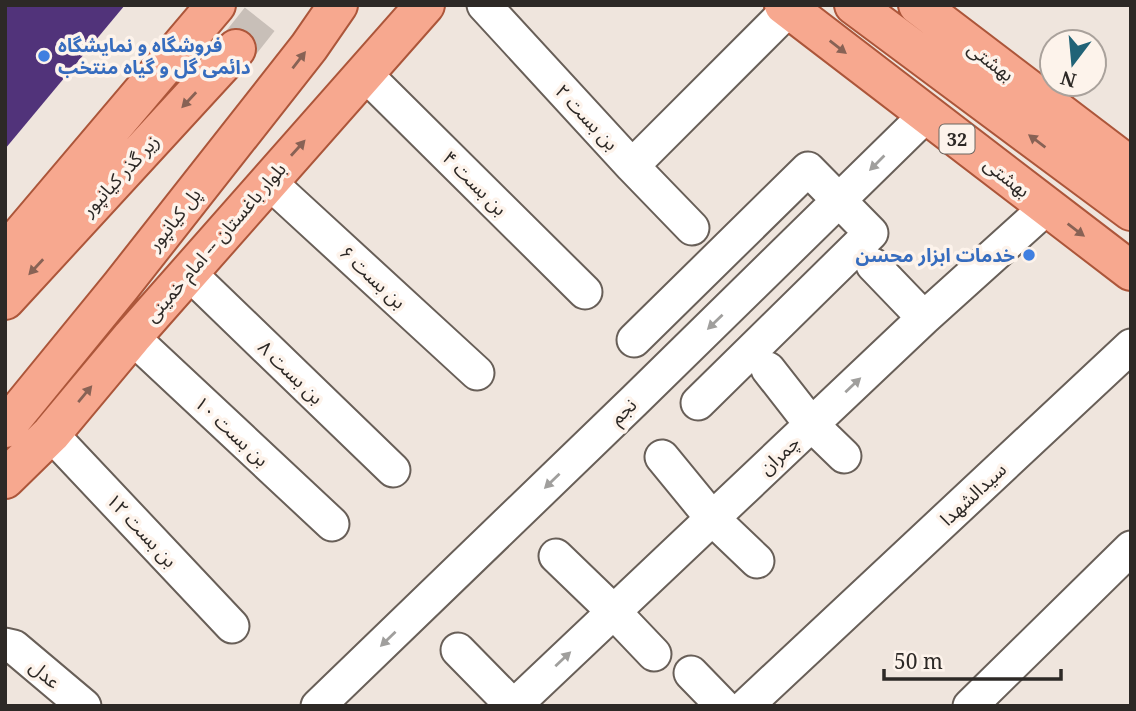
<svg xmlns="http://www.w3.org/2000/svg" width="1136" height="711" font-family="'Noto Serif','Noto Sans Arabic',serif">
  <rect width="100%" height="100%" fill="#efe5dd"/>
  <path fill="#51337a" d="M5 5H125L5 149Z"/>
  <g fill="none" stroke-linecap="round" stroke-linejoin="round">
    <path stroke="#c8bfb8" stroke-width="38" stroke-dasharray="38 19" stroke-linecap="butt" d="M236 49 271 5"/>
    <defs>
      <path id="minor" d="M484 5 632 166 692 228
        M364 73 585 292
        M632 166 789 9
        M268 181 477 373
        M873 265 924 318
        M189 273 393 470
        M132 337 332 524
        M634 340 808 169 871 233 698 403
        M768 369 811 424 844 456
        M51 434 232 626
        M662 457 712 518 757 561
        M556 556 613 611 654 654
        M5 645 14 647 84 706
        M458 650 513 706
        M691 673 723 706
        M318 706 635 400 926 115
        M514 706 924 318 1046 208
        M746 706 1131 346
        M970 706 1131 548"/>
      <path id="major" d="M784 5 1131 271
        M854 5 1131 211
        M918 5 1131 167
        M5 254 216 5
        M5 300 236 49
        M5 428 121 286 309 47 338 5
        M5 479 51 434 132 337 425 5"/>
    </defs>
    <use href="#minor" stroke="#685f58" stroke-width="37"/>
    <use href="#major" stroke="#ac563a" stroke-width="42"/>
    <use href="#minor" stroke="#fff" stroke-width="33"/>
    <use href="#major" stroke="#f7a88f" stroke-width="38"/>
  </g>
  <defs><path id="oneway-solid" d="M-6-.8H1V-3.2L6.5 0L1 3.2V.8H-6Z" transform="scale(1.75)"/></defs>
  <g fill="#886255">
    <use href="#oneway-solid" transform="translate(838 47) rotate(38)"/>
    <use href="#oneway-solid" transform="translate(299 60) rotate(-52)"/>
    <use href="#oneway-solid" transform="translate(189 100) rotate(133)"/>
    <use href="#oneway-solid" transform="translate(1037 141) rotate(-143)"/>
    <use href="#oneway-solid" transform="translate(298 148) rotate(-48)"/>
    <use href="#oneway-solid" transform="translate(1076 230) rotate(37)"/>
    <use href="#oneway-solid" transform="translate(36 267) rotate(133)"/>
    <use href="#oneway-solid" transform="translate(85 394) rotate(-50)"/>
  </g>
  <g fill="#a09f9d">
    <use href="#oneway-solid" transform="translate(877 163) rotate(135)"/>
    <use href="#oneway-solid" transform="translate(715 322) rotate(136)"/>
    <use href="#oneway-solid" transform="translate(853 385) rotate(-43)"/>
    <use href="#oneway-solid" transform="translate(552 481) rotate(136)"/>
    <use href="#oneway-solid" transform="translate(388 639) rotate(136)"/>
    <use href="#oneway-solid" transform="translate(563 659) rotate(-43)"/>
  </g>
  <g fill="#3f7fe0" stroke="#fdf3eb" stroke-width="2.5">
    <circle cx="44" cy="56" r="7"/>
    <circle cx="1029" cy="255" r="7"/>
  </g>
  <g text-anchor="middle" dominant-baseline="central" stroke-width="7" stroke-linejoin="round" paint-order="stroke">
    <rect fill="#fdf3eb" stroke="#6b6661" stroke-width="2" x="939.5" y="124.5" width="35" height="29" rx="5"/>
    <g font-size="18" font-weight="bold" fill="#2d2926">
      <text x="957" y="139">32</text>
    </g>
    <g font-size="19" font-weight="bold" fill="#366cbe" stroke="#fdf3eb" text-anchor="start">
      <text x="58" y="45">فروشگاه و نمایشگاه<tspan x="58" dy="22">دائمی گل و گیاه منتخب</tspan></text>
      <text x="1015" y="255" text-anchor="end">خدمات ابزار محسن</text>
    </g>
    <g font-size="19" fill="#2d2926" stroke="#fdf3eb">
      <text transform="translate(991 61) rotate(37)">بهشتی</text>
      <text transform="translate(587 117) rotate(47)">بن بست ۲</text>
      <text transform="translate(120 175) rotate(-47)">زیر گذر کیانپور</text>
      <text transform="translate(1007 177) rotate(38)">بهشتى</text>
      <text transform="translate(475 183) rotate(45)">بن بست ۴</text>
      <text transform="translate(174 219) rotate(-52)">پل کیانپور</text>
      <text transform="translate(215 242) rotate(-49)">بلوار باغستان -- امام خمینی</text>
      <text transform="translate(373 277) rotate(43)">بن بست ۶</text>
      <text transform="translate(291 372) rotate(44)">بن بست ۸</text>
      <text transform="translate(623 411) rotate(-44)">نجم</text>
      <text transform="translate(232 431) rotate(43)">بن بست ۱۰</text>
      <text transform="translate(779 455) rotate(-43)">چمران</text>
      <text transform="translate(973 494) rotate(-43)">سیدالشهدا</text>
      <text transform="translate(142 530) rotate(47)">بن بست ۱۲</text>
      <text transform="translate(45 674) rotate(40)">عدل</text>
    </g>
  </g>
  <rect width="1136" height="711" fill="none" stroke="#2d2926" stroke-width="14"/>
  <g transform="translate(1073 63) rotate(196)"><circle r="33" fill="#fdf3eb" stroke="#aaa29c" stroke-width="2"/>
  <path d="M0-5L12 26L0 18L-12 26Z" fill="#216377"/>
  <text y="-10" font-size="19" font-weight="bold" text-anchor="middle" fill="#2d2926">N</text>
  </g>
  <path d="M884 669v10h177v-10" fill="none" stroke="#2d2926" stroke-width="3.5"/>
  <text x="894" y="669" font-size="21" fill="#2d2926" stroke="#fdf3eb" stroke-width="5" paint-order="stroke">50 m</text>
</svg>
